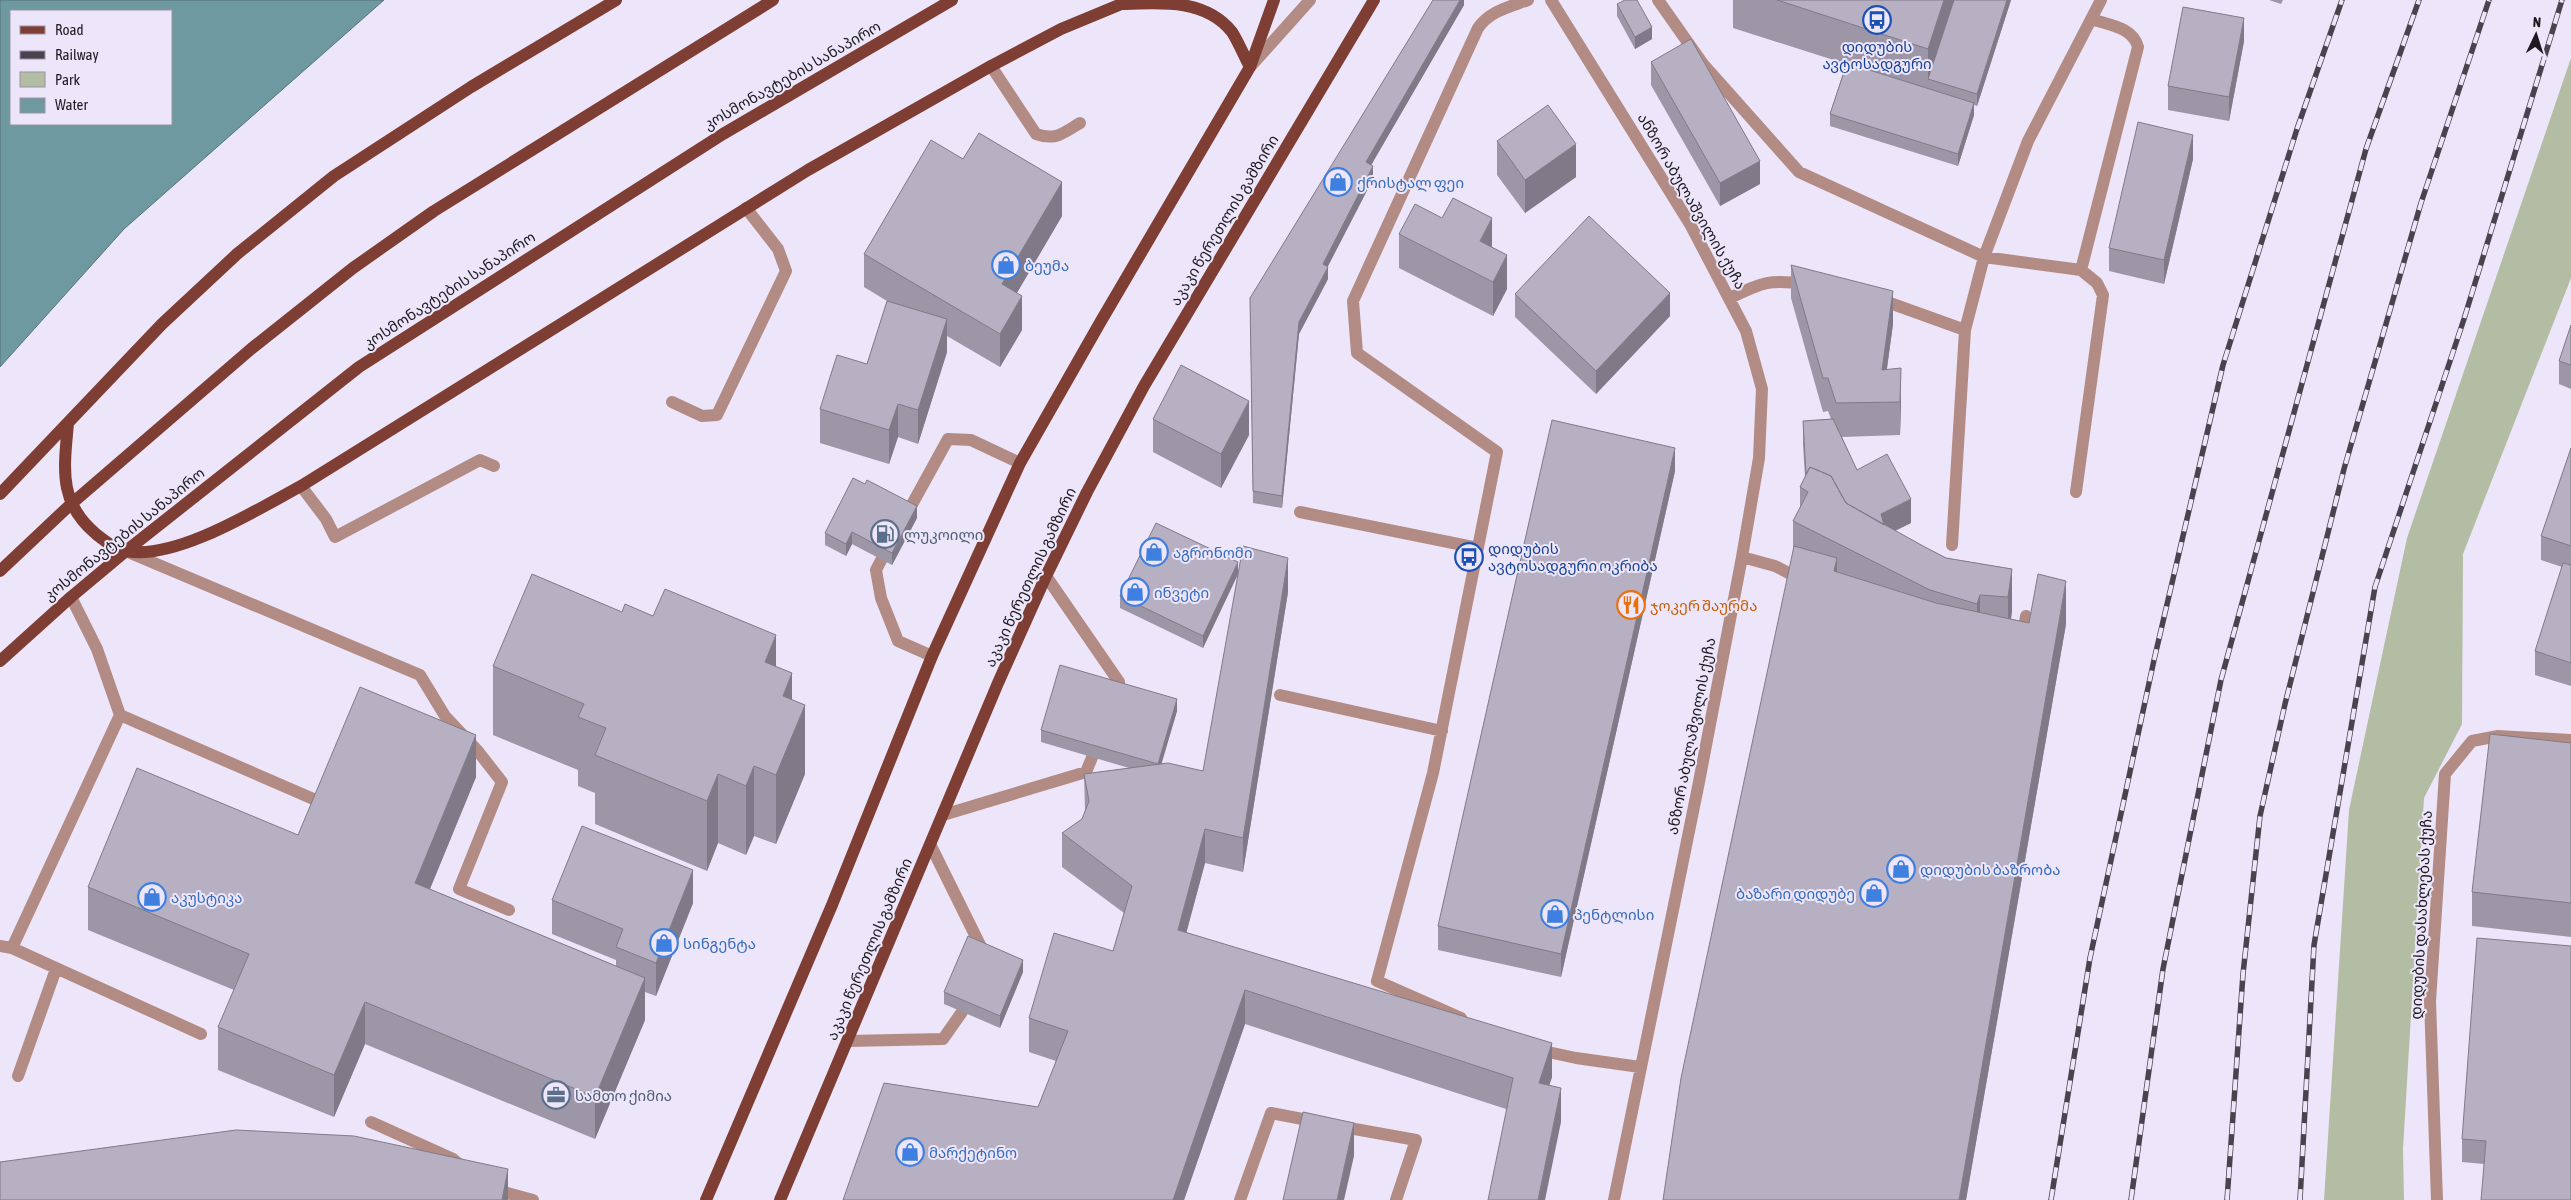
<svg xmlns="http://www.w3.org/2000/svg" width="2571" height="1200" font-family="'Asap Condensed','Noto Sans Georgian',sans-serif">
  <rect width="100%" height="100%" fill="#ede5f9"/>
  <path fill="#b2bda3" d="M2571 58V278L2463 554 2462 724 2424 798 2403 1149 2404 1200H2324L2349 810 2407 538Z"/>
  <path fill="#6f99a0" stroke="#56737a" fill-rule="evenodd" d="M0 0H384L124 229 0 367ZM11 11H171V124H11Z"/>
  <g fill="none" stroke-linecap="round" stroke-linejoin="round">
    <path stroke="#b28c84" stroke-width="12" d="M1551 0 1690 224 1746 331 1762 389 1759 458 1742 557 1699 782 1614 1200
      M1658 0 1703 64 1799 172 1984 257 2081 270 2097 283 2103 295 2076 492
      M991 66 1036 134C1056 141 1063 133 1080 123
      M1250 67 1310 0
      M2081 270 2138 47C2133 27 2109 25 2091 19
      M1730 298C1763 282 1769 279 1806 284
      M1876 298 1965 330 1952 545
      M1965 330 1984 257 2028 141 2101 0
      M672 402 702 416 717 415 786 271 778 249 746 208
      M301 486 326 519 335 537 480 460 494 466
      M1300 512 1478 548
      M904 519 948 439 971 440 1020 463
      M889 545 876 570 881 598 898 641 932 656
      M128 552 420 675 445 716 477 750 502 782 459 889 509 910
      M1742 557 1775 566 1802 580
      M1046 576 1119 682 1114 698
      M2022 638 2026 616
      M1280 695 1442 731
      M120 715 318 801
      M943 815 1086 772 1098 743
      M931 846 985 955
      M0 946 12 948 201 1034
      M12 948 120 715 97 649 71 597
      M1461 1018 1377 981 1433 773 1497 452 1357 353 1353 301 1478 28C1490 11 1509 7 1528 0
      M847 1041 943 1039 962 1012
      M1534 1049 1576 1058 1640 1067
      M18 1076 56 969
      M371 1122 453 1159 460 1165
      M1338 1126 1416 1140 1396 1200
      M492 1189 533 1200
      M1240 1200 1271 1113 1318 1122
      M2437 1200 2430 1001 2445 774 2472 741 2498 736 2571 740"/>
    <path stroke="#7e3e33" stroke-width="12" d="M1125 4C1164 2 1207 0 1232 32 1239 43 1244 56 1250 67
      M68 423C64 469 58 502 96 534 105 541 115 549 126 551 175 561 258 509 301 486L808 170 991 66 1061 29 1131 0
      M0 494 162 324 237 254 334 176 471 87 616 0
      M0 571 70 505 251 349 353 268 434 211 773 0
      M0 661 71 597 126 551 359 367 723 134 952 0
      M706 1200 832 905 932 656 1020 463 1101 321 1250 67 1274 0
      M780 1200 998 683 1046 576 1087 492 1144 386 1374 0"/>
    <defs>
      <path id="rail" d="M2051 1200 2090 958 2154 660 2223 365 2297 129 2342 0
        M2131 1200 2163 969 2221 680 2366 149 2419 0
        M2227 1200 2243 974 2260 816 2285 704 2344 469 2421 203 2489 0
        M2300 1200 2314 945 2375 587 2464 319 2562 0"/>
    </defs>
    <use href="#rail" stroke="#48444d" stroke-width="5.5"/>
    <use href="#rail" stroke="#ede5f9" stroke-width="4" stroke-dasharray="11" stroke-linecap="butt"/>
  </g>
  <path fill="#9d96a7" d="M1464 0V5L1371 165 1373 179 1327 267 1328 279 1299 334 1282 508 1253 503 1250 298Z
    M1733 0H2011L1977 106 1974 105V115L1958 166 1830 126V114L1846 64 1733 28Z
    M2269 0H2283L2281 4Z
    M1617 4 1652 39 1635 49 1617 16Z
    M2244 41 2229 121 2168 110V86Z
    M1651 62 1760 184 1720 206 1651 85Z
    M1497 141 1576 177 1525 213 1497 175Z
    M963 159 1062 216 1017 293 1022 330 1000 367 947 336V352L918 444 898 437 889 464 820 443V409L867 364 887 301 864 287V254Z
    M2193 159 2164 284 2109 271V248Z
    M1399 234 1507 289 1493 316 1399 268Z
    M1791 265 1893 324 1887 369 1901 402 1900 435 1842 437 1857 470 1911 523 1895 531 1923 546 1946 558 2012 569V611L2011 619 2029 623 2066 624 1966 1200 1793 551V521L1800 508V487L1805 477 1803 445V421L1831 419 1828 411 1823 412 1791 298Z
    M1515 294 1670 316 1596 394 1515 317Z
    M2571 325V389L2559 384V361Z
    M1153 419 1249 435 1221 488 1153 452Z
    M2571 448V686L2535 675V651L2562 567 2541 560V536Z
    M1675 471 1561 977 1438 950V926Z
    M917 518 892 565 852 544 846 556 825 545V533Z
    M1238 574 1203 648 1120 608V596Z
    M1288 592 1243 872 1205 863 1186 933 1552 1077 1549 1085 1561 1122 1506 1109 1245 1024 1184 1200H843L1038 1107 1056 1061 1029 1052V1018L1113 951 1124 913 1062 867V833L1082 819 1085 811 1084 774 1129 768 1041 742V730L1177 711 1161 763 1203 771Z
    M493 666 776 667 792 700 805 774 776 844 754 836 746 855 718 843 707 871 595 824V793L578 786V770L493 735Z
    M2571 743V937L2472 926V892Z
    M476 777 430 889 616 966V960L552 934V900L693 903 656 996 645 992V1020L595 1139 365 1044 334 1117 218 1070V1027L234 990 88 930V887L298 835Z
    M2571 946 2484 1164 2462 1162V1139Z
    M1023 972 1000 1028 944 1004V992Z"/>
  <path fill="#807a88" d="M1460 0H1464V5L1366 174V162Z
    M1944 0H1958L1928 79V49Z
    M2007 0H2011L1977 106V94Z
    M2244 18V41L2229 121V97Z
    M1652 27V39L1635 49V37Z
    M1974 103V115L1958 166V154Z
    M2193 135V159L2164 284V260Z
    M1576 144V177L1525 213V180Z
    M1760 161V184L1720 206V183Z
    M1373 166V179L1323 276V264Z
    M1062 182V216L1002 318V284Z
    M1492 218V252L1480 241Z
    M1507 255V289L1493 316V282Z
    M1328 267V279L1299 334 1282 508V496L1299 322Z
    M1893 291V324L1882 403V370Z
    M1670 293V316L1596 394V371Z
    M1022 296V330L1000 367V334Z
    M947 319V352L918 444V410Z
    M1901 368V402L1900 435V402Z
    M1249 401V435L1221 488V454Z
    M898 404V437L889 464V430Z
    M1675 448V471L1561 977V954Z
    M1911 499V523L1886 535 1881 514Z
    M917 506V518L892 565V553Z
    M852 532V544L846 556V544Z
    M1288 558V592L1243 872V838Z
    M1837 558V600L1834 571Z
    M1238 562V574L1203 648V636Z
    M2012 569V611L2008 639V597Z
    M2066 581V624L1966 1200H1959Z
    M1980 595V637L1977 646V604Z
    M776 635V705L765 662Z
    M792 673V737L805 705V774L776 844V775L783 696Z
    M1177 699V711L1158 776V764Z
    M476 735V777L415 925V883Z
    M754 766V836L746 855V786Z
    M718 774V843L707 871V801Z
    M1205 829V863L1178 964V930Z
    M693 870V903L656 996V963Z
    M1023 960V972L1000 1028V1016Z
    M645 978V1020L595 1139V1097Z
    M1245 990V1024L1184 1200H1173Z
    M365 1002V1044L334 1117V1075Z
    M1552 1043V1077L1539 1117V1083Z
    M1561 1088V1122L1545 1200H1538Z
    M1354 1123V1156L1344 1200H1337Z
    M508 1169V1200H502Z"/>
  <path fill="#b7afc2" stroke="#807a88" d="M1433 0H1460L1366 162 1373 166 1323 264 1328 267 1299 322 1282 496 1253 491 1250 298Z
    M1625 0H1637L1652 27 1635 37 1617 4Z
    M1777 0H1944L1928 49Z
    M1954 0H2007L1977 94 1928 79Z
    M2183 7 2244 18 2229 97 2168 86Z
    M1691 39 1760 161 1720 183 1651 62Z
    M1847 63 1974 103 1958 154 1830 114Z
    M1548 105 1576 144 1525 180 1497 141Z
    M2138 122 2193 135 2164 260 2109 248Z
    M979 133 1062 182 1002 284 1022 296 1000 334 864 254 931 140 963 159Z
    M1453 198 1492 218 1480 241 1507 255 1493 282 1399 234 1415 204 1442 218Z
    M1589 216 1670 293 1596 371 1515 294Z
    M1791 265 1893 291 1882 370 1901 368 1900 402 1836 403 1828 378H1823Z
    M887 301 947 319 918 410 898 404 889 430 820 409 837 355 867 364Z
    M2571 325V365L2559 361Z
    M1181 365 1249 401 1221 454 1153 419Z
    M1833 419 1857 470 1887 454 1911 499 1881 514 1884 525 1846 503 1831 476 1810 467 1806 474 1803 421Z
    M1552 420 1675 448 1561 954 1438 926Z
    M2571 448V546L2541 536Z
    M1810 467 1831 476 1846 503 1923 546 1946 558 2012 569 2008 597 1980 595 1977 604 1930 590 1793 521 1808 492 1800 487Z
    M853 478 865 484 867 480 917 506 892 553 852 532 846 544 825 533Z
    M1156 523 1238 562 1203 636 1120 596Z
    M1243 546 1288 558 1243 838 1205 829 1178 930 1552 1043 1539 1083 1561 1088 1538 1200H1488L1513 1078 1245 990 1173 1200H843L884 1083 1038 1107 1068 1031 1029 1018 1054 933 1113 951 1132 886 1062 833 1082 819 1089 801 1084 774 1168 763 1203 771Z
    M1794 546 1837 558 1834 571 1936 603 2029 623 2038 574 2066 581 1959 1200H1663L1681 1078Z
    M2563 563 2571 565V663L2535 651Z
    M532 574 622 612 625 604 653 616 665 589 776 635 765 662 792 673 783 696 805 705 776 775 754 766 746 786 718 774 707 801 595 755 606 728 578 717 584 704 493 666Z
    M1060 665 1177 699 1158 764 1041 730Z
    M360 687 476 735 415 883 645 978 595 1097 365 1002 334 1075 218 1027 249 954 88 887 137 768 298 835Z
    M2490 734 2571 743V903L2472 892Z
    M582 826 693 870 656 963 616 947 623 929 552 900Z
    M968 936 1023 960 1000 1016 944 992Z
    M2477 938 2571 946V1200H2481L2486 1141 2462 1139Z
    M1303 1112 1354 1123 1337 1200H1283Z
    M236 1130 354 1136 508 1169 502 1200H0V1162Z"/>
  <defs>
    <symbol id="bus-ring" viewBox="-11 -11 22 22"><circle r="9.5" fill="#ede5f9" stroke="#1a4fb4" stroke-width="1.5"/><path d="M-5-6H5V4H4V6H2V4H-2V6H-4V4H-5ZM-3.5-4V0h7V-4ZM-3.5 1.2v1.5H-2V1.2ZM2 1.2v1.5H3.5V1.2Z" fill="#1a4fb4"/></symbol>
    <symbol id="shop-ring" viewBox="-11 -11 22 22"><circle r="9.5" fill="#ede5f9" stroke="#3f7fe0" stroke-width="1.5"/><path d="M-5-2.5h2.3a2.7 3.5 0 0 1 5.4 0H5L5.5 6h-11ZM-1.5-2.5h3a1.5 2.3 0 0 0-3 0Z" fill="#3f7fe0"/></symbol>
    <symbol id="fuel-ring" viewBox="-11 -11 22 22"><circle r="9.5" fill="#ede5f9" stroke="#5c6f8a" stroke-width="1.5"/><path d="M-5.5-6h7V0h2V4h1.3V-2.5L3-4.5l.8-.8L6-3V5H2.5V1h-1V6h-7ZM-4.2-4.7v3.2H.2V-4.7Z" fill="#5c6f8a"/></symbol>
    <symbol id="restaurant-ring" viewBox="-11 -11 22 22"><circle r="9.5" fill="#ede5f9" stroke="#e8710a" stroke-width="1.5"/><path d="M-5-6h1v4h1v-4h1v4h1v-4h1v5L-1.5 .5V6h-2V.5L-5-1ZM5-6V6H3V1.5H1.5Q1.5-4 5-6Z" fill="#e8710a"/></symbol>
    <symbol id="office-ring" viewBox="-11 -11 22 22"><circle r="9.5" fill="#ede5f9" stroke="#5c6f8a" stroke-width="1.5"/><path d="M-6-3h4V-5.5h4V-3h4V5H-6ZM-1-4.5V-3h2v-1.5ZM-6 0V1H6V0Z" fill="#5c6f8a"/></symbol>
  </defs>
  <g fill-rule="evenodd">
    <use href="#bus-ring" x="1861" y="4" width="32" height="32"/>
    <use href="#shop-ring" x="1322" y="166" width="32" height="32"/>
    <use href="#shop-ring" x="990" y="249" width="32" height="32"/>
    <use href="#fuel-ring" x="869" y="518" width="32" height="32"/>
    <use href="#shop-ring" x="1138" y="536" width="32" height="32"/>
    <use href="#bus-ring" x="1453" y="541" width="32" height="32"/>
    <use href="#shop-ring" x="1119" y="576" width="32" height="32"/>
    <use href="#restaurant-ring" x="1615" y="589" width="32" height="32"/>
    <use href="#shop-ring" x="1885" y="853" width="32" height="32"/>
    <use href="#shop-ring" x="1858" y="877" width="32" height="32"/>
    <use href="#shop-ring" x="136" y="881" width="32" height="32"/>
    <use href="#shop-ring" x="1539" y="898" width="32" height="32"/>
    <use href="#shop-ring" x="648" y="927" width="32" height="32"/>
    <use href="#office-ring" x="540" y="1079" width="32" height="32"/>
    <use href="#shop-ring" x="894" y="1136" width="32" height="32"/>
  </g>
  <g text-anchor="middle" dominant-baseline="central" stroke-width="4" stroke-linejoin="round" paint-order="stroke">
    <g font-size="15" fill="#164399" stroke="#ede5f9">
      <text x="1877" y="46">დიდუბის<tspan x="1877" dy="17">ავტოსადგური</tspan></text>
      <text x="1488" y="548" text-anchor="start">დიდუბის<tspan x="1488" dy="17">ავტოსადგური ოკრიბა</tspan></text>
    </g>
    <g font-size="15" fill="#1d1a21" stroke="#ede5f9">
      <text transform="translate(792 75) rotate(-30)">კოსმონავტების სანაპირო</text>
      <text transform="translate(1692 201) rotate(60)">ანზორ აბულაშვილის ქუჩა</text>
      <text transform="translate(1224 220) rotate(-59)">აკაკი წერეთლის გამზირი</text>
      <text transform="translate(449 290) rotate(-33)">კოსმონავტების სანაპირო</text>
      <text transform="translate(124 534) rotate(-39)">კოსმონავტების სანაპირო</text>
      <text transform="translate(1030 577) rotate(-65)">აკაკი წერეთლის გამზირი</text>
      <text transform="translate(1691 736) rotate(-79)">ანზორ აბულაშვილის ქუჩა</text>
      <text transform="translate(2421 915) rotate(-87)">დიდუბის დასახლებას ქუჩა</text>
      <text transform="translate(869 949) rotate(-67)">აკაკი წერეთლის გამზირი</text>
    </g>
    <g font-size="15" fill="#366cbe" stroke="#ede5f9" text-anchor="start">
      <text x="1357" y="182">ქრისტალ ფეი</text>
      <text x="1025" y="265">ბეუმა</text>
      <text x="1173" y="552">აგრონომი</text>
      <text x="1154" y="592">ინვეტი</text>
      <text x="1920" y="869">დიდუბის ბაზრობა</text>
      <text x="1855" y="893" text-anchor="end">ბაზარი დიდუბე</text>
      <text x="171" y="897">აკუსტიკა</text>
      <text x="1574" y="914">პენტლისი</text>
      <text x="683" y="943">სინგენტა</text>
      <text x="929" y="1152">მარქეტინო</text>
    </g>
    <g font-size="15" fill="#4e5e75" stroke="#ede5f9" text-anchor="start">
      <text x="904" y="534">ლუკოილი</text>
      <text x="575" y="1095">სამთო ქიმია</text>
    </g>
    <g font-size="15" fill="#c56008" stroke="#ede5f9" text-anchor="start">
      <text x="1650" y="605">ჯოკერ შაურმა</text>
    </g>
  </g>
  <rect x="10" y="10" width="162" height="115" fill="#ede5f9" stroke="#9a94a3"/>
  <rect x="20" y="26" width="25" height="8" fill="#7e3e33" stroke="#9a94a3"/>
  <text x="55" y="35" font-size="15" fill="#1d1a21">Road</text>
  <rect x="20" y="51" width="25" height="8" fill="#48444d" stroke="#9a94a3"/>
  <text x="55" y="60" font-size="15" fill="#1d1a21">Railway</text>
  <rect x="20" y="72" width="25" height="15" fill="#b2bda3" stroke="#9a94a3"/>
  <text x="55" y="85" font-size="15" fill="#1d1a21">Park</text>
  <rect x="20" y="98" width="25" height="15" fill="#6f99a0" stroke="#9a94a3"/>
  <text x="55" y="110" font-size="15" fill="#1d1a21">Water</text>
  <g transform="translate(2536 35) rotate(4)" stroke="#ede5f9" stroke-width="4" paint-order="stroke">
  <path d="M0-4L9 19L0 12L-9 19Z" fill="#1d1a21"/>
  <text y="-8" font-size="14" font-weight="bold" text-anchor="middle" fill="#1d1a21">N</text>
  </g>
</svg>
